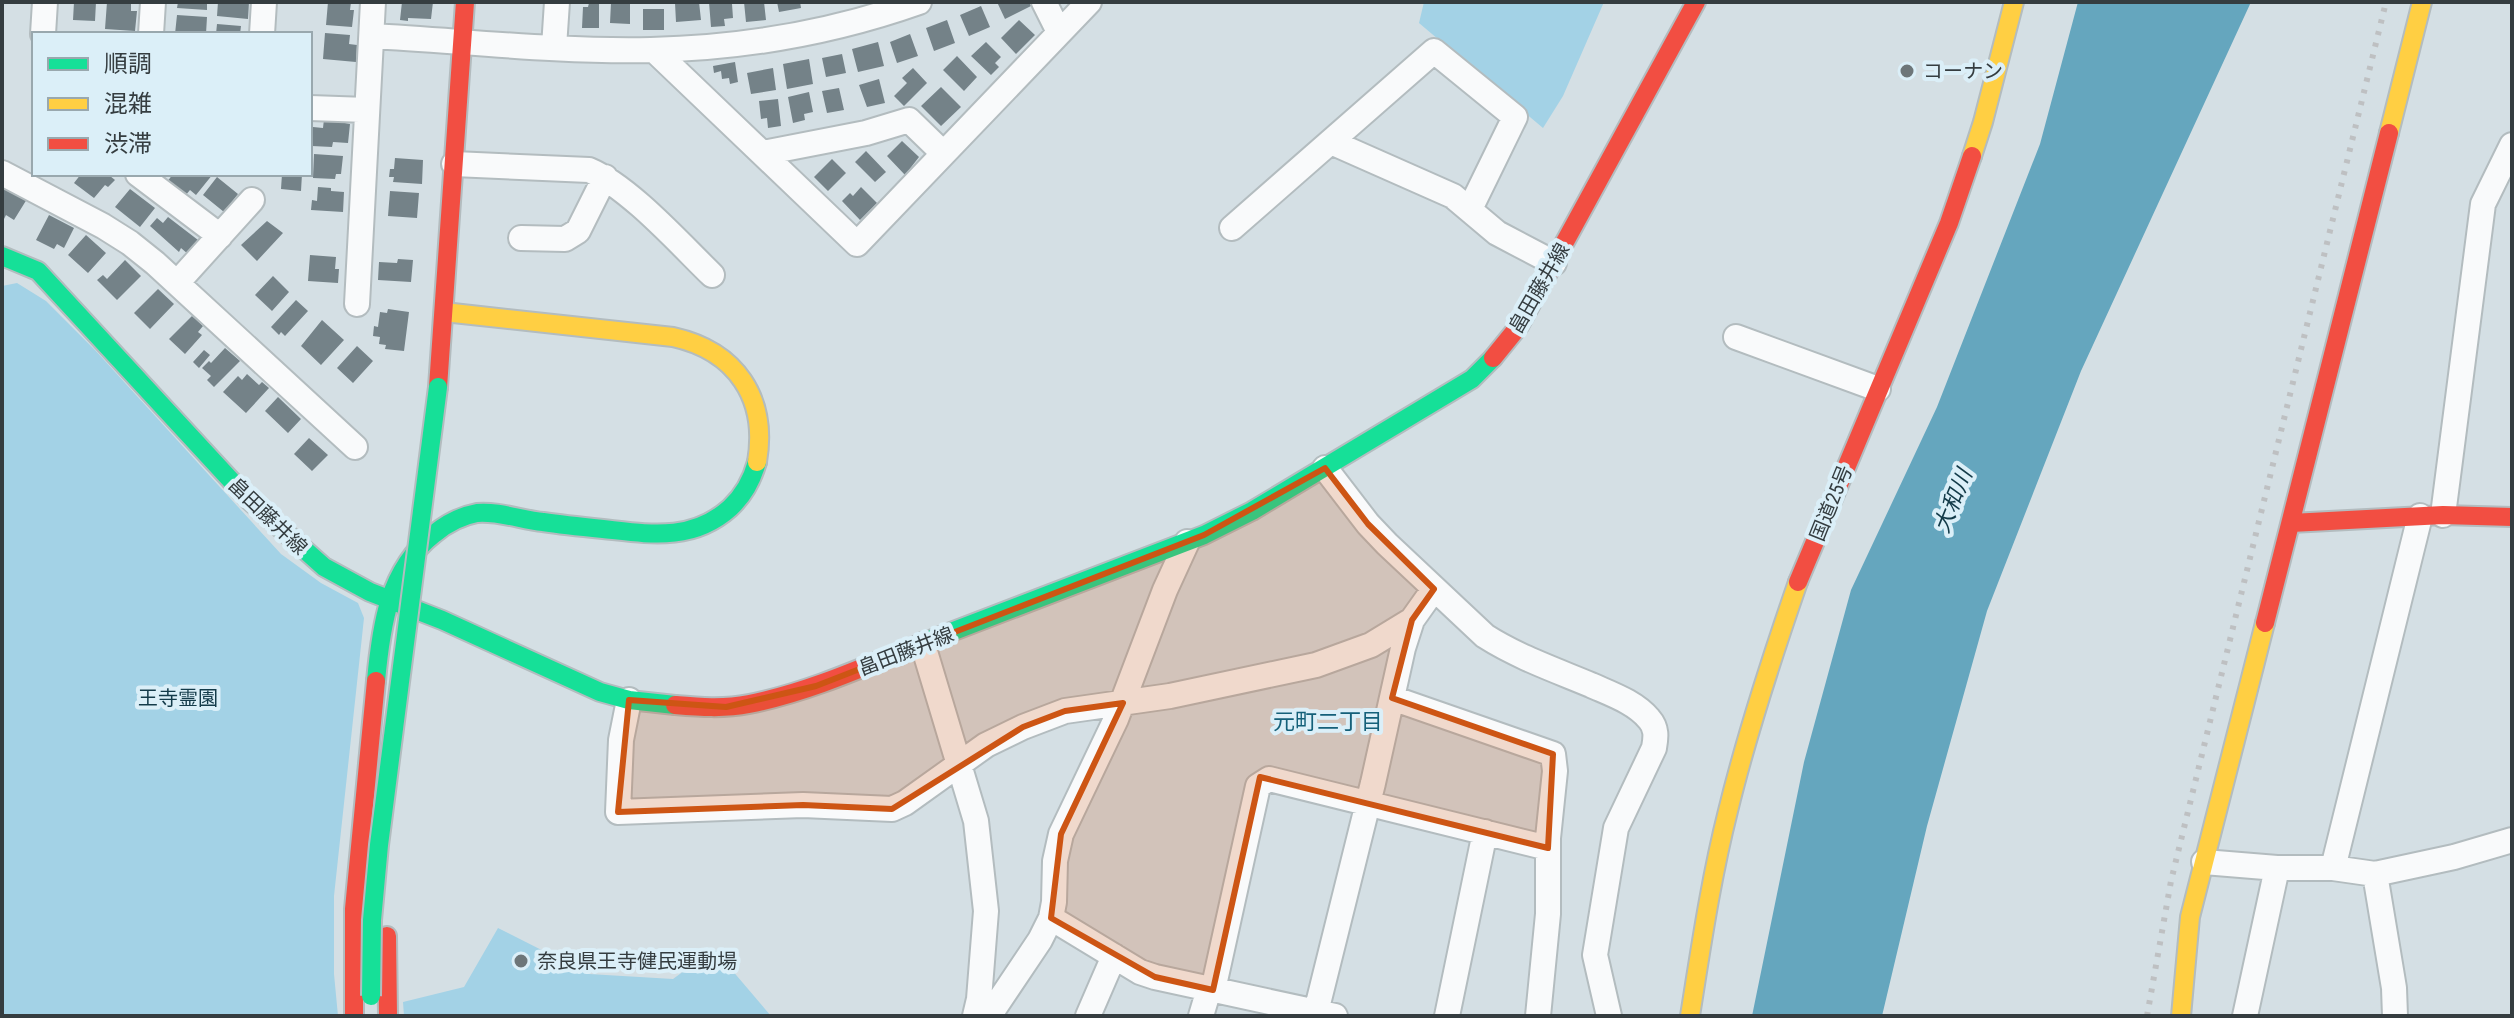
<svg xmlns="http://www.w3.org/2000/svg" width="2514" height="1018" font-family="'Roboto Condensed','Noto Sans JP',sans-serif">
  <rect width="100%" height="100%" fill="#d4dfe4"/>
  <path fill="#a3d2e6" d="M1424 2H1604L1563 96 1543 128 1419 23Z
    M17 283 46 301 95 350 281 554 321 583 358 603 364 618 334 896V974L338 1016H2V286Z
    M498 928 589 974 673 979 714 949 771 1016H404L403 1002 464 987Z"/>
  <path fill="#65a6be" d="M2078 2H2251L2081 371 1987 611 1927 826 1882 1016H1752L1804 762 1851 590 1937 407 2040 144Z"/>
  <path fill="#748288" d="M74 2H96L95 21 73 20Z
    M107 2 131 3V11H137L135 31 105 29Z
    M178 2H207V10L177 8Z
    M218 2H249L248 19 217 16Z
    M328 2H351L350 10H354L352 27 326 25Z
    M402 2H433L431 19 408 18V21L400 20Z
    M682 2H699L701 20 676 22 675 3Z
    M709 2 732 4 733 18 724 19 725 26 711 27Z
    M744 2H764L766 20 746 22Z
    M777 2H800L801 8 779 12Z
    M997 2H1029L1031 6 1005 19Z
    M589 3H599V28H582L583 7H588Z
    M611 3H630V24L610 23Z
    M981 6 990 27 969 36 960 15Z
    M643 9H664V30H643Z
    M177 15 207 17 206 34H175Z
    M947 20 955 43 934 51 926 28Z
    M1019 20 1035 35 1016 54 1001 38Z
    M217 24 241 26 240 34H216Z
    M325 33 350 35 349 44 357 45 356 62 323 59Z
    M910 34 918 56 897 63 890 42Z
    M878 42 884 66 858 72 852 49Z
    M986 42 1001 57 995 63 999 67 991 75 971 56Z
    M842 54 846 73 826 77 822 58Z
    M957 56 977 77 964 91 943 70Z
    M809 59 813 84 787 89 783 64Z
    M735 62 738 82 730 84 729 78 722 79 721 71 714 73 713 66Z
    M773 68 776 90 751 94 747 73Z
    M913 68 927 83 904 106 894 96 907 83 902 78Z
    M879 79 885 103 867 107 859 85Z
    M941 87 961 107 941 126 921 106Z
    M839 88 844 110 827 113 822 91Z
    M809 92 813 112 804 114 805 120 793 123 788 97Z
    M778 99 781 126 768 128 767 118 761 119 759 101Z
    M324 119 350 124 348 143 333 142 332 147 312 146 313 127 323 128Z
    M902 141 919 157 905 175 887 156Z
    M866 151 886 172 875 182 855 162Z
    M314 154 343 156 341 174H336L335 179 313 178Z
    M395 158 423 160 422 184 393 182 394 177H389L390 169H394Z
    M832 159 846 173 828 191 814 177Z
    M81 174H112L110 176 115 180 108 187 105 185 94 198 74 183Z
    M173 174H213L196 195 190 190 185 196 167 182Z
    M282 174H302L301 191 281 189Z
    M217 177 238 194 224 212 203 195Z
    M2 185 27 199 14 220 6 215 2 223Z
    M318 187 331 188V191L344 192 343 212 311 210 312 200 317 201Z
    M861 187 877 203 860 220 842 201 850 193 853 196Z
    M130 189 155 208 140 227 115 207Z
    M390 191 419 193 417 218 388 216Z
    M49 215 74 228 64 248 57 244 54 249 36 240Z
    M168 217 198 240 188 254 181 248 179 252 150 226 157 218 163 223Z
    M267 221 283 233 257 261 241 245Z
    M86 235 106 253 88 273 68 255Z
    M310 255 336 257 335 269H339L338 283 308 281Z
    M398 259 413 260 411 282 378 280 379 262 397 263Z
    M125 260 141 276 117 300 97 280 103 275 107 279Z
    M273 276 289 292 272 311 255 295Z
    M158 289 174 304 150 329 134 313Z
    M296 300 308 311 285 336 281 332 279 335 271 327Z
    M388 309 409 312 404 351 385 349 386 345 379 344 380 337 373 336 374 326 378 327 380 312 387 313Z
    M192 316 203 326 198 332 202 335 185 354 169 339Z
    M322 320 344 340 321 365 301 346Z
    M357 346 373 361 353 383 337 368Z
    M225 348 240 361 214 387 207 380 211 376 202 368 209 361 211 363Z
    M204 350 210 355 199 368 193 362Z
    M247 374 259 385 262 382 269 388 246 413 223 392 238 376 242 380Z
    M278 397 301 419 288 433 265 411Z
    M309 438 328 455 312 471 294 454Z"/>
  <g fill="none" stroke-linecap="round" stroke-linejoin="round">
    <defs>
      <path id="street" d="M1044 2 1059 32
        M43 34 45 2
        M151 34 153 2
        M262 34 264 2
        M372 36C464 41 558 52 651 50 742 48 834 32 919 2
        M554 47 557 2
        M654 50 857 244 1089 2
        M310 108 367 110
        M1331 142 1453 196 1497 233 1554 263
        M763 153 866 133 909 120 943 153
        M454 164 589 170C629 187 679 243 712 275
        M2 173 103 226 130 243 155 263 355 447
        M138 174 220 236
        M1232 228 1434 51 1515 117 1470 209
        M521 238 565 239 578 231 605 177
        M177 283 252 200
        M357 304 373 2
        M1736 337 1878 389
        M1325 468 1368 524 1387 544 1485 636C1518 657 1555 670 1591 685 1611 694 1635 702 1649 719 1657 728 1656 737 1654 748L1616 828 1595 955 1609 1016
        M2443 515 2483 204 2512 145
        M923 645 976 821 986 911 979 999 975 1016
        M1392 698 1553 754 1555 771 1548 838V914L1538 1016
        M629 700 621 740 618 812 803 805 892 809 905 803 986 745 1023 727 1065 711 1170 696 1316 665 1371 645 1412 620
        M2204 862 2277 868H2333L2375 874 2454 857 2512 840
        M2333 868 2420 516
        M2375 874 2394 988 2395 1016
        M1051 918 1140 972 1155 977 1335 1016
        M1213 990 1258 786 1269 779 1548 848
        M989 1016 1040 940 1051 918 1054 902 1055 861 1061 834 1116 719 1165 590 1187 542
        M1088 1016 1114 956
        M1201 1016 1209 989
        M1315 1016 1373 783 1403 648 1412 620 1434 589
        M1447 1016 1485 832
        M2245 1016 2277 868"/>
      <path id="fast" d="M2 256 38 271 249 500 324 567 370 592 442 620 600 692 629 700 675 705
        M925 642 1204 535 1252 511 1472 379 1493 358
        M376 681C381 627 388 570 434 534 446 524 461 516 477 513 499 511 522 520 543 522 563 525 583 527 603 529 649 534 692 542 730 508 744 495 752 480 757 462"/>
      <path id="slow" d="M2389 133 2422 2
        M1972 156 1983 122 2014 2
        M444 312 673 337C736 351 768 398 757 462
        M1690 1016C1701 947 1711 878 1728 811 1747 733 1772 657 1798 582
        M2181 1016 2190 917 2265 623"/>
      <path id="jam" d="M1493 358 1519 326 1696 2
        M438 387 465 2
        M2291 523 2443 515 2512 517
        M1798 582 1949 223 1972 156
        M2265 623 2389 133
        M675 705C699 707 724 709 749 704 810 692 868 665 925 642
        M387 936 388 1016
        M354 1016V909L376 681"/>
    </defs>
    <use href="#street" stroke="#b3bcbf" stroke-width="28"/>
    <use href="#fast" stroke="#b3bcbf" stroke-width="22"/>
    <use href="#slow" stroke="#b3bcbf" stroke-width="22"/>
    <use href="#jam" stroke="#b3bcbf" stroke-width="22"/>
    <use href="#street" stroke="#f9fafb" stroke-width="24"/>
    <use href="#fast" stroke="#16e098" stroke-width="18"/>
    <use href="#slow" stroke="#ffcf43" stroke-width="18"/>
    <use href="#jam" stroke="#f24e42" stroke-width="18"/>
    <path stroke="#bec0c2" stroke-width="6" stroke-dasharray="4 8" stroke-linecap="butt" d="M2147 1016 2171 881 2386 2"/>
    <defs>
      <path id="fast-bridge" d="M371 996 372 920 379 845 438 387"/>
    </defs>
    <use href="#fast-bridge" stroke="#b3bcbf" stroke-width="22" stroke-linecap="butt"/>
    <use href="#fast-bridge" stroke="#16e098" stroke-width="18"/>
  </g>
  <path fill="#cd5514" fill-opacity="0.2" stroke="#cd5514" stroke-width="6" stroke-linejoin="round" d="M1325 468 1368 524 1434 589 1412 620 1392 698 1553 754 1548 848 1260 777 1213 990 1155 977 1051 918 1061 834 1123 703 1065 711 1023 727 892 809 803 805 618 812 629 700 726 707 816 686 1204 535Z"/>
  <g fill="#6d7679" stroke="#dbeff8" stroke-width="3">
    <circle cx="1907" cy="71" r="8"/>
    <circle cx="521" cy="961" r="8"/>
  </g>
  <g text-anchor="middle" dominant-baseline="central" stroke-width="8" stroke-linejoin="round" paint-order="stroke">
    <g font-size="20" fill="#353d40" stroke="#dbeff8" text-anchor="start">
      <text x="1923" y="71">コーナン</text>
      <text x="537" y="961">奈良県王寺健民運動場</text>
    </g>
    <g font-size="20" fill="#353d40" stroke="#dbeff8">
      <text transform="translate(1539 288) rotate(-60)">畠田藤井線</text>
      <text transform="translate(1831 503) rotate(-68)">国道25号</text>
      <text transform="translate(268 516) rotate(44)">畠田藤井線</text>
      <text transform="translate(906 651) rotate(-21)">畠田藤井線</text>
    </g>
    <g font-size="20" fill="#143b4a" stroke="#dbeff8">
      <text x="178" y="698">王寺霊園</text>
    </g>
    <g font-size="22" font-style="italic" fill="#123a48" stroke="#dbeff8">
      <text transform="translate(1953 501) rotate(-68)">大和川</text>
    </g>
    <g font-size="22" fill="#146079" stroke="#dbeff8">
      <text x="1328" y="721">元町二丁目</text>
    </g>
  </g>
  <rect width="2514" height="1018" fill="none" stroke="#353d40" stroke-width="8"/>
  <rect x="32" y="32" width="280" height="144" fill="#dbeff8" stroke="#99a8ae" stroke-width="2"/>
  <rect x="48" y="58" width="40" height="12" fill="#16e098" stroke="#99a8ae" stroke-width="2"/>
  <text x="104" y="72" font-size="24" fill="#353d40">順調</text>
  <rect x="48" y="98" width="40" height="12" fill="#ffcf43" stroke="#99a8ae" stroke-width="2"/>
  <text x="104" y="112" font-size="24" fill="#353d40">混雑</text>
  <rect x="48" y="138" width="40" height="12" fill="#f24e42" stroke="#99a8ae" stroke-width="2"/>
  <text x="104" y="152" font-size="24" fill="#353d40">渋滞</text>
</svg>
